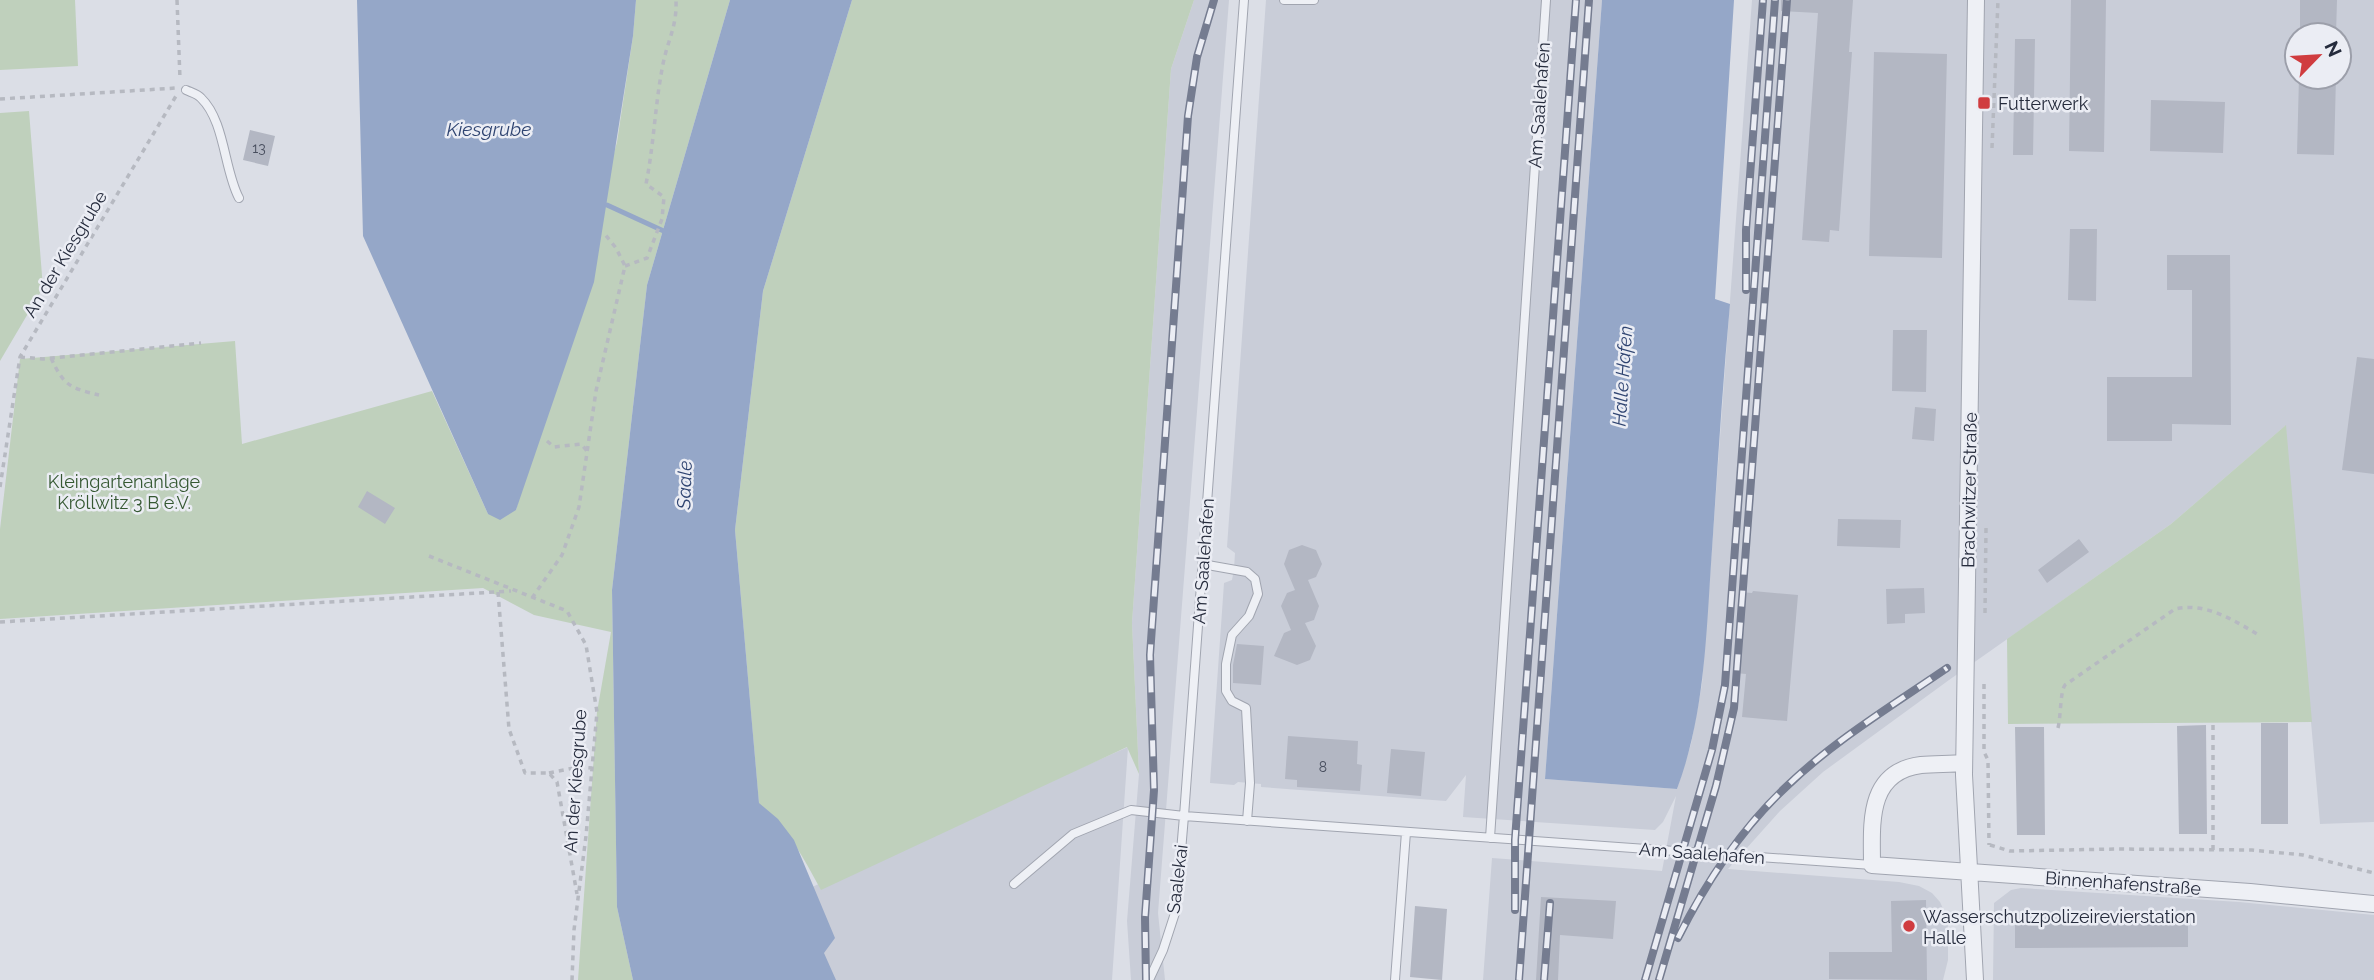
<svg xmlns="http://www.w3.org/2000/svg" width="2374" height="980" font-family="Raleway,sans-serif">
  <rect width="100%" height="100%" fill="#dbdee6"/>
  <path fill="#c9cdd8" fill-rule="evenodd" d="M1194 0H1229L1158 913 1165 980H1131L1127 921 1139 774 1132 623 1171 69Z
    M1266 0H1602L1545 779 1677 789 1691 744 1702 684 1752 0H2374V822L2320 824 2285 426 2171 524 1949 680 1823 772 1780 811 1728 869 1899 882 1919 886 1932 893 1940 902 1946 915 1948 928V960L1943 980H1483L1492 858 1662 871 1676 796 1663 822 1655 830 1463 817 1466 775 1446 801 1261 787V784L1238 782 1234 785 1210 783 1224 583 1232 580 1234 569 1235 553 1227 547ZM2297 35H2339V77H2297Z
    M1128 747 1112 980H800L767 907Z
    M2021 888 2239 902 2374 915V980H1993L1994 903 2011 890Z"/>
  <path fill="#bfd0bc" d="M0 0H75L78 66 0 70Z
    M636 0H730L647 285 612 590 617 907 633 980H578L597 712 611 632 534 615 483 588 0 619V529L20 359 235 341 242 444 432 391 488 514 516 510 617 142 633 36Z
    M852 0H1194L1171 69 1132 623 1139 774 1127 747 821 890C803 857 788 828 759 804L735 530 763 291Z
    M29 111 43 288 0 361V113Z
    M2286 425 2312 722 2008 724 2007 639 2171 524Z"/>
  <path fill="#95a7c8" d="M357 0H636L633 36 594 282 516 510 500 520 488 514 363 236Z
    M730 0H852L763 291 735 530 759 803 778 819 794 840 835 938 824 953 836 980H633L617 907 612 590 647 285Z
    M1602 0H1734L1715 299 1730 304C1722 390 1717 477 1711 564 1706 640 1704 717 1677 789L1545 779Z"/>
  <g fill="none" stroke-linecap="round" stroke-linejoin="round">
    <path stroke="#95a7c8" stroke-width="5" d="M607 205 668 233"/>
  </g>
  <path fill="#b3b7c3" d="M1781 0H1853L1849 52H1852L1839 231 1830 230 1829 242 1802 240 1818 13 1781 11Z
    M2071 0H2106L2104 152 2069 151Z
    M2300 0H2337L2336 35H2300Z
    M2015 39H2035L2033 155H2013Z
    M1874 52 1947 54 1942 258 1869 256Z
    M2299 77H2336L2334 155 2297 154Z
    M2151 100 2225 102 2223 153 2150 151Z
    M250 130 275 136 268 166 243 160Z
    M2070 229H2097L2096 301 2068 300Z
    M2167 255H2230L2231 425 2172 424V441H2107V377H2192V290H2167Z
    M1893 330H1927L1926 392 1892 391Z
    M2357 357 2374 359V474L2342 470Z
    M1915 407 1936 409 1934 441 1912 439Z
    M367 491 395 508 385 524 358 507Z
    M1838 519 1901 520 1900 548 1837 546Z
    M2079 539 2089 552 2047 583 2038 570Z
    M1302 545 1316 550 1322 564 1316 577 1308 580 1319 606 1314 620 1305 623 1316 646 1310 660 1297 665 1274 656 1284 633 1291 630 1281 606 1287 593 1295 590 1284 564 1289 550Z
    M1924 588 1925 613 1905 614V623L1887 624 1886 589Z
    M1753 591 1798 595 1787 721 1742 717 1746 674 1735 673 1741 592 1752 593Z
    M1237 644 1264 646 1261 685 1233 683V665Z
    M2261 723H2288V824H2261Z
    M2206 725 2207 834H2179L2177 726Z
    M2015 727H2044L2045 835H2017Z
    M1288 736 1358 741 1357 764 1362 765 1360 791 1297 787V780L1285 779Z
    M1391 749 1425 752 1421 796 1387 793Z
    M1541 897 1616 901 1613 939 1560 935 1558 980H1536Z
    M1926 900 1927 980 1829 979V952H1892L1891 901Z
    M1415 906 1447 909 1442 980 1410 977Z
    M2188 921V947L2015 948V923Z"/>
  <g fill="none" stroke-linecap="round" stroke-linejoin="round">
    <defs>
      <path id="service" d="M1244 0 1184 816 1872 865
        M1284 0H1314
        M186 90C190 92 198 94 201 98 225 121 224 170 239 198
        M1202 564 1247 572 1255 579 1258 594 1249 616 1232 635 1226 664V691L1232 701 1246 708 1250 783 1247 821
        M1490 838 1546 0
        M1014 884 1073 834 1131 810 1184 816 1176 910 1163 950 1149 980
        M1395 980 1406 832"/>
      <path id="minor" d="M1964 763C1950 764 1935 764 1921 765 1866 772 1872 825 1872 865L2250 892 2374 904
        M1975 980 1964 775 1976 0"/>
    </defs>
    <use href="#service" stroke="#a1a5b0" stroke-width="10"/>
    <use href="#minor" stroke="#a1a5b0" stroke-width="18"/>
    <path stroke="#b6b9c1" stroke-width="3.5" stroke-dasharray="5 5" stroke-linecap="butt" d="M177 0 180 79
      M0 99 176 88
      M1992 148 1998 0
      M625 266 647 258 662 219 664 197 646 184C654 144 655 104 663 64 668 39 677 27 676 0
      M20 357 43 359 201 343
      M51 358C64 386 70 388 99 395
      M547 441 554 447 581 444 588 452
      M0 487 20 357 176 96
      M429 556 567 611 586 645 597 712 586 836 574 930 572 980
      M498 592 509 729 525 773H549L557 782 577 894
      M532 598 562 555 579 507 596 391 625 266 616 248 604 233
      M1985 613 1986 527
      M0 622 511 591
      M1984 684V752L1988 760 1989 845
      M2058 728C2061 716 2060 692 2065 685L2175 609C2206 602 2233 620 2259 635
      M549 773 579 767 592 768
      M1990 845 2010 851 2117 849 2252 850 2303 855 2374 873
      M2213 850V725"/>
    <use href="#service" stroke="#eef0f5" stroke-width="8"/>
    <use href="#minor" stroke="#eef0f5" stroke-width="16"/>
    <defs>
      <path id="rail" d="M1746 290V230L1763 0
        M1515 910V840L1576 0
        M1678 938C1706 882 1741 829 1787 786 1835 740 1893 705 1947 668
        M1146 980 1145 917 1154 790 1150 655 1188 116 1197 57 1214 0
        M1519 980 1589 0
        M1544 980 1550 903
        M1645 980 1712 750 1725 685 1775 0
        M1659 980 1716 786 1734 708 1787 0"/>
    </defs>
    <use href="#rail" stroke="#757c90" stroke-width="8"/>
    <use href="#rail" stroke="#ebedf4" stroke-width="5" stroke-dasharray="16" stroke-linecap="butt"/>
  </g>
  <g fill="#d03c3f" stroke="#ebedf4" stroke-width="2.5">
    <rect x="1977" y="96" width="14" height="14" rx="3.5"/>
    <circle cx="1909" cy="926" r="7"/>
  </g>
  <g text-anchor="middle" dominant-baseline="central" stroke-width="5" stroke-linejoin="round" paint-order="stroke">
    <g font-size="14" fill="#484e5e">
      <text x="259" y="148">13</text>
      <text x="1323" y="767">8</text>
    </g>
    <g font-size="18" fill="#252b3c" stroke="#ebedf4" text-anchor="start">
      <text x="1998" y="103">Futterwerk</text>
      <text x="1923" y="916">Wasserschutzpolizeirevierstation<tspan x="1923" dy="21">Halle</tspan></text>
    </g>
    <g font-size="18" fill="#252b3c" stroke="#ebedf4">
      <text transform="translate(1539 105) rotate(-86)">Am Saalehafen</text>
      <text transform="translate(65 254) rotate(-59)">An der Kiesgrube</text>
      <text transform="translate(1969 490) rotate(-89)">Brachwitzer Straße</text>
      <text transform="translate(1203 561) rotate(-86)">Am Saalehafen</text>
      <text transform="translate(575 781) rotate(-86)">An der Kiesgrube</text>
      <text transform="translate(1702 853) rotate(4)">Am Saalehafen</text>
      <text transform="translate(1177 879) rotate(-83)">Saalekai</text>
      <text transform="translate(2123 883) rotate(4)">Binnenhafenstraße</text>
    </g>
    <g font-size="18" fill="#355832" stroke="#ebedf4">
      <text x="124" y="481">Kleingartenanlage<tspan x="124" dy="21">Kröllwitz 3 B e.V.</tspan></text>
    </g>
    <g font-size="19" font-style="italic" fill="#2f4471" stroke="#ebedf4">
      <text x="489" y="129">Kiesgrube</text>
      <text transform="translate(1622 376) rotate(-86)">Halle Hafen</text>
      <text transform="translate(684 485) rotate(-88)">Saale</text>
    </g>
  </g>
  <g transform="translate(2318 56) rotate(65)"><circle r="33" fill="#ebedf4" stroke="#9c9faa" stroke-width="2"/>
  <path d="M0-5L12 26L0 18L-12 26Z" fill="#d03c3f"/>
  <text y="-10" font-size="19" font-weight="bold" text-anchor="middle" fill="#252b3c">N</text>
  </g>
</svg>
